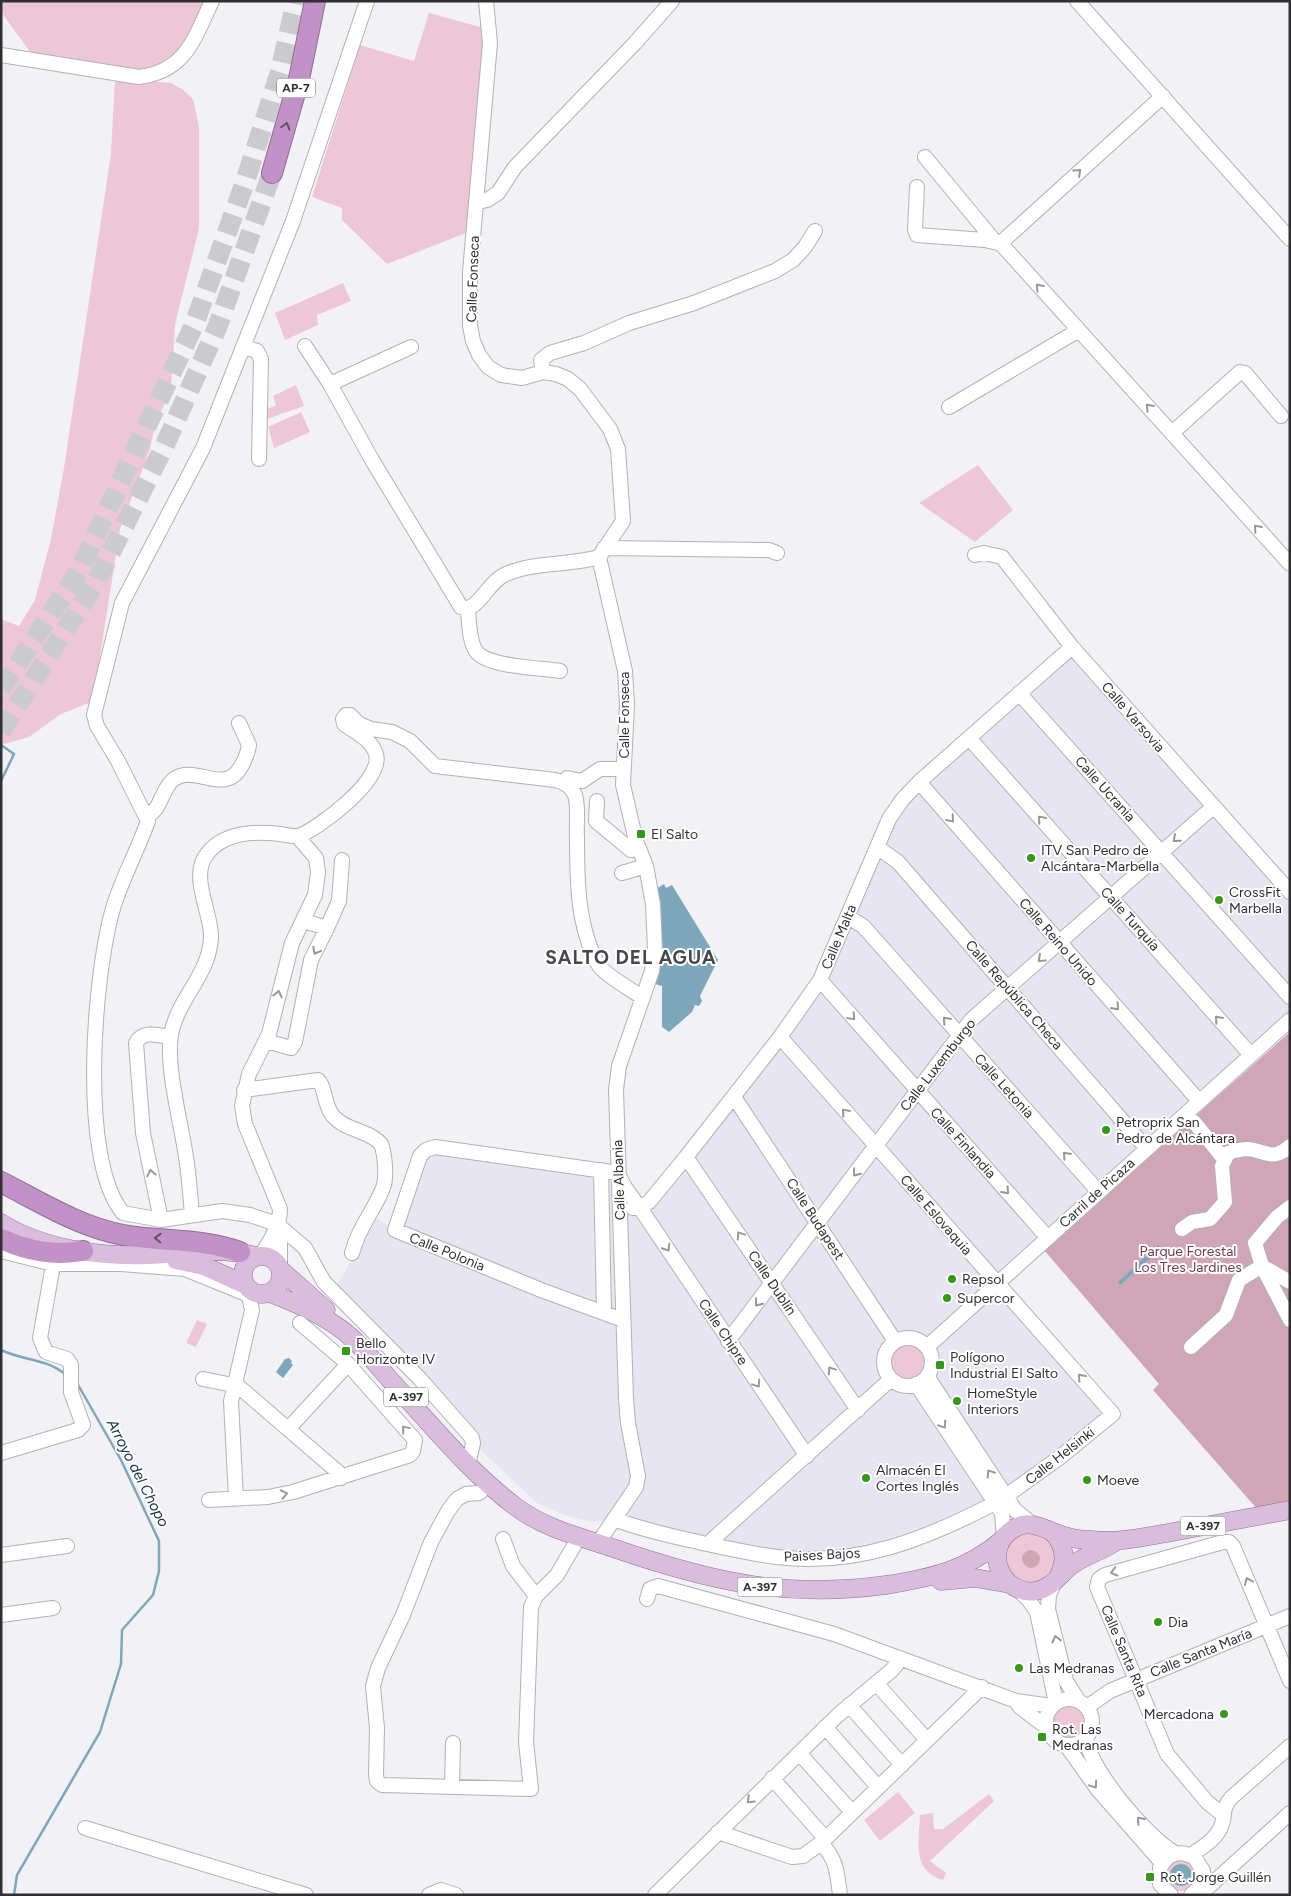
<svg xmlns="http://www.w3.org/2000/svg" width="1291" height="1896" font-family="Figtree,sans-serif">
  <rect width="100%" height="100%" fill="#f2f2f6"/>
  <path fill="#e6e5f1" d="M1072 647 1290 892V1020L997 1284 1113 1414 1006 1496 935 1533 803 1559 614 1519 594 1522 572 1518 537 1503 473 1443 333 1291 377 1218 394 1230 420 1156 435 1147 618 1173 627 1211 640 1208 820 980 889 819Z"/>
  <path fill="#edc7d5" d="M1 1H205C187 36 179 65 135 70L31 53 1 12Z
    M429 13 484 28 471 231 387 264 342 220V208L312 197 360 45 414 61Z
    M115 78 171 83 182 89 193 99 199 127V229L175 324 171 390 155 425 150 449 120 529 98 669 89 703 61 714 29 737 4 744 1 742V619L19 626 35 600 51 539 64 468 111 154Z
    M343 283 351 301 317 315 318 325 285 340 275 313Z
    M296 385 304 406 264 420 263 411 276 405 273 396Z
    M301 412 310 432 274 448 268 427Z
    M978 465 1013 510 975 542 919 503Z
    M197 1320 207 1324 196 1347 186 1343Z
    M890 1362a18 18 0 1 1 36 0a18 18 0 1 1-36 0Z
    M1006 1558a25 25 0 1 1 50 0a25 25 0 1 1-50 0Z
    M1052 1721a17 17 0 1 1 34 0a17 17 0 1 1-34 0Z
    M898 1792 915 1813 880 1841 864 1820Z
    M989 1794 994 1801 930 1861 946 1873 943 1880C911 1870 919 1842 920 1815L933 1813 934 1829H943Z
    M1165 1875a16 16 0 1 1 32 0a16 16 0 1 1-32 0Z"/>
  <path fill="#d0a6b6" d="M1290 1032V1505L1258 1510 1153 1390 1159 1384 1044 1250Z
    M1022 1559a9 9 0 1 1 18 0a9 9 0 1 1-18 0Z"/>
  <path fill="#7ea7bc" d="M664 884 666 888 672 885 718 960 700 996 702 1001 699 1006 695 1005 692 1012 669 1032 662 1027V986L655 984 660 953 656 889Z
    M1158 1245 1161 1249 1120 1285 1118 1282Z
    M289 1358 292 1361 291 1363 293 1365 283 1378 276 1372 285 1359Z
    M1170 1875a11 11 0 1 1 22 0a11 11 0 1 1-22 0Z"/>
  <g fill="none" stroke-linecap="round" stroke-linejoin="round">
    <path stroke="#7ea7bc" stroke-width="2.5" d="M1 745 14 754 1 781
      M1 1350C24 1361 46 1358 66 1375
      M14 1895 17 1875 100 1732 121 1664 122 1630 153 1595 159 1571V1541L121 1460 77 1383"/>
    <path stroke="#cbcbcf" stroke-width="20" stroke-dasharray="20 10" stroke-linecap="butt" d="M1 689 79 571 194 325 246 179 280 72 296 1
      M1 731 96 582 164 447 217 328 272 173"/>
    <defs>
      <path id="minor" d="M367 1 293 221 203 448 122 603 94 715 97 726 118 761 148 821C138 849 123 877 114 905 94 970 78 1160 123 1213L161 1220 222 1211 250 1215 277 1224 305 1248 324 1282 420 1379 472 1438 473 1443 468 1465
        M486 1 490 43 470 272V326L473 341 479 355 488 367 501 375 522 378 543 372 556 374 568 379 580 389 610 429 618 449 623 521 599 557 625 671 627 705 623 785 636 841 646 866 653 904 655 949 652 971 619 1066 616 1090 626 1398 628 1423 638 1476 636 1487 598 1543
        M1077 1 1290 239
        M1 55 139 77C186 71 194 39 212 1
        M1163 96 1004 240 1002 245 1290 564
        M925 157 992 238 994 242
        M917 187 915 230 917 235 985 240 1002 244
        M478 202 487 200 498 193 515 167 635 43 672 1
        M305 346 330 384 372 460 461 607C477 614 487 583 504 575 533 561 569 566 599 557
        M244 347 257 351 261 359 259 459
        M543 372 541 360 550 353 584 343 629 323 694 303 775 271 793 260 805 247 815 231
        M330 384 411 347
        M949 407 1079 330
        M1172 433 1240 372 1245 373 1281 416
        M604 548 769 550 777 553
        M975 555 984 553 1002 557 1072 647 1290 892
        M468 609C469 621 469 641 476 651 486 667 542 668 560 671
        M1019 693 1290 997
        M969 738 1251 1055
        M567 778 582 781 600 769H616
        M919 782 1199 1101
        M597 801 596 821 631 850 639 849
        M147 816C162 809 161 789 174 779 196 763 226 799 243 763 246 757 248 752 249 745L239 723
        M877 847 898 862 1147 1149
        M622 873 646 866
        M848 917 863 926 1098 1191
        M327 928 339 901 342 860
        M820 980 1048 1238
        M780 1037 1113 1414 1059 1458 1006 1496
        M266 1041 291 1048 295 1042 311 960 327 928 304 921
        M244 1090 318 1080C325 1086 324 1105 333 1116 346 1131 369 1130 381 1144 385 1154 387 1178 383 1188 374 1211 359 1226 352 1253
        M734 1097 895 1341
        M1194 1122 1224 1159
        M686 1157 858 1410
        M601 1170 604 1313
        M1290 1207 1277 1217 1255 1243 1262 1266 1290 1282
        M633 1208H640L649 1202 686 1157 780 1037 820 980 889 819 902 800 919 782 1072 647
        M192 1215C190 1194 189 1172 185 1151 180 1119 166 1066 171 1035 177 999 209 976 211 938 212 913 189 876 207 854 224 832 255 831 280 834 286 835 294 837 299 836 319 828 384 780 376 754 372 740 355 732 344 724L343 719 346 715H350L359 724 371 729 392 732 410 741 435 766 555 780C564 782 571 786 575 795 579 808 576 824 577 837 577 879 577 926 598 964 603 974 632 990 643 998
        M161 1220 143 1133 136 1043C142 1030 159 1035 170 1037
        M278 1227 280 1234V1267
        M1182 1229 1192 1222 1210 1219 1225 1202 1222 1166 1228 1153C1234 1151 1241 1149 1248 1149 1267 1151 1272 1162 1290 1146
        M1 1251 53 1264H121L185 1269 249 1295
        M261 1255C270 1242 280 1226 280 1209L245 1124 242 1106 249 1074 269 1034 292 943 315 895 318 872 316 858 297 836
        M623 1320 541 1290 395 1230 420 1156 426 1150 435 1147 618 1173 624 1186 640 1208 807 1456
        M884 1362a24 24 0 1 1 48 0a24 24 0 1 1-48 0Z
        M728 1341 971 1020 1213 807
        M928 1346 1290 1020
        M1191 1347 1226 1315 1239 1280 1262 1266 1290 1320
        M927 1376 1015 1510 1032 1524
        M203 1379 238 1386 338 1472 341 1478
        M916 1384 1002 1513 1004 1538
        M289 1428 348 1364
        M1 1453 78 1430 83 1425 71 1392V1365L67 1359 46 1352 40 1338 55 1254
        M488 1485 479 1493 466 1494 457 1499 448 1511 431 1542 403 1615 378 1668 373 1686 377 1728 376 1775 377 1781 382 1785 531 1789 526 1742 531 1607 536 1596 557 1575 579 1537
        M236 1498 231 1401 252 1310 247 1288
        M209 1500 268 1497 293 1492 410 1455 413 1451 415 1440 348 1364 300 1323
        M614 1519C642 1530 672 1536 702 1543 727 1548 752 1554 777 1557 857 1567 926 1539 995 1503
        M503 1539 513 1566 536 1596
        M711 1545 712 1540 891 1379
        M1 1555 67 1546
        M1055 1581 1049 1595 1048 1609 1066 1681 1078 1700
        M1016 1588 1028 1599 1037 1612 1056 1703
        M647 1599 650 1589 658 1586 834 1634 1016 1701 1052 1706
        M1 1615 53 1608
        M876 1683 927 1740
        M1046 1722a23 23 0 1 1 46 0a23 23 0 1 1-46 0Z
        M1016 1701 1020 1707 1046 1727
        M849 1705 902 1765
        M1087 1707 1110 1691 1290 1616
        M825 1727 878 1787
        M1086 1738C1091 1771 1146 1836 1175 1853
        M1066 1745 1098 1790 1162 1863
        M799 1753 852 1812
        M772 1778 825 1838
        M452 1787 453 1743
        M1222 1814 1207 1802 1167 1754 1097 1587 1099 1579 1105 1575 1223 1542H1229L1233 1546 1290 1681
        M85 1828 306 1895
        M718 1832 792 1857 803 1856 821 1843
        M1191 1855C1203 1847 1218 1838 1222 1824 1226 1813 1221 1810 1231 1798L1290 1746
        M1204 1891 1290 1813
        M429 1895 441 1890 456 1895
        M655 1895 838 1715 892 1670 901 1659
        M840 1895C837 1872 837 1860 821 1843L982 1687
        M1171 1895 1160 1884V1868C1167 1853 1181 1849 1195 1858L1203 1871 1200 1887 1191 1895"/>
      <path id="major" d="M1 1223C43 1249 100 1257 149 1255 184 1253 222 1247 256 1256
        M243 1275a19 19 0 1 1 38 0a19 19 0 1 1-38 0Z
        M176 1260 204 1266 246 1285
        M281 1270 326 1310
        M270 1293C295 1303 319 1313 341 1329 360 1343 375 1363 391 1381 431 1424 468 1471 516 1507 544 1528 580 1537 613 1548 709 1581 784 1599 886 1585 931 1578 967 1570 1002 1540
        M1051 1531C1065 1544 1067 1559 1059 1575
        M1115 1542C1102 1551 1086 1555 1072 1565 1060 1574 1052 1588 1036 1591 1003 1596 983 1553 1009 1532 1029 1515 1045 1531 1065 1536 1073 1539 1083 1540 1092 1540 1121 1543 1149 1536 1178 1531 1215 1524 1252 1517 1290 1510
        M941 1581 975 1578 1010 1584"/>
      <path id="highway" d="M272 173 299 79 315 1
        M1 1182C40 1202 80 1227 123 1235 162 1242 202 1238 240 1252
        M1 1239C28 1251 53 1256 83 1251"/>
    </defs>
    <use href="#minor" stroke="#b2b1b5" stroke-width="16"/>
    <use href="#major" stroke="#8e6f93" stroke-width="19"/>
    <use href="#highway" stroke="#8e6f93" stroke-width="22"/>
    <use href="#minor" stroke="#fff" stroke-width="14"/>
    <use href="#major" stroke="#dabddd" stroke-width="18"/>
    <use href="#highway" stroke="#c191c7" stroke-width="20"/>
  </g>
  <defs><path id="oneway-chevron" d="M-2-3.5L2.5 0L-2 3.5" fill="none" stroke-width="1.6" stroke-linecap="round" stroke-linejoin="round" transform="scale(1.25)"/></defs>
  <g stroke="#635266">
    <use href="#oneway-chevron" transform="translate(286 126) rotate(-74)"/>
    <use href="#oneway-chevron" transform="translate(158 1238) rotate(-178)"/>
  </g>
  <g stroke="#989898">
    <use href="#oneway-chevron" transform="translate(1078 172) rotate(-42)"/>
    <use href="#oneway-chevron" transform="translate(1039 287) rotate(-132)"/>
    <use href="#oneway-chevron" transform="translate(1149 407) rotate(-132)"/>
    <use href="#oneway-chevron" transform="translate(1257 528) rotate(-132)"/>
    <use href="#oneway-chevron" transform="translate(951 819) rotate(49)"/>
    <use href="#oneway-chevron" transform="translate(1041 819) rotate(-131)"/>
    <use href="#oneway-chevron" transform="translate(1176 839) rotate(139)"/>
    <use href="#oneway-chevron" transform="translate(316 951) rotate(118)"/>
    <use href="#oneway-chevron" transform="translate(1041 959) rotate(138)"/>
    <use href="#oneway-chevron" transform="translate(278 994) rotate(-77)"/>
    <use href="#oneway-chevron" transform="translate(1116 1007) rotate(48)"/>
    <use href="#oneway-chevron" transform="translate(852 1017) rotate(49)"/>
    <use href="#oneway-chevron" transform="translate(1218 1019) rotate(-132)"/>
    <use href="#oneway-chevron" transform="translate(946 1020) rotate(-131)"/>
    <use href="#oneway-chevron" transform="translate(845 1112) rotate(-131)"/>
    <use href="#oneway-chevron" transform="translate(1066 1155) rotate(-132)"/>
    <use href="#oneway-chevron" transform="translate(151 1173) rotate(-102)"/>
    <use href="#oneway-chevron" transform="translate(856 1173) rotate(128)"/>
    <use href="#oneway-chevron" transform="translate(1006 1191) rotate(48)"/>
    <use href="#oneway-chevron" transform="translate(740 1235) rotate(-124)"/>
    <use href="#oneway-chevron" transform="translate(667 1248) rotate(57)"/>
    <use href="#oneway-chevron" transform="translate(758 1303) rotate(128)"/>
    <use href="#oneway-chevron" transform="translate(831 1370) rotate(-124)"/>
    <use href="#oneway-chevron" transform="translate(1081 1377) rotate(-132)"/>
    <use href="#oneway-chevron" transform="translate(757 1384) rotate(56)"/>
    <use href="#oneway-chevron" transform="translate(943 1425) rotate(56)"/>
    <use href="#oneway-chevron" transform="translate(405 1429) rotate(-130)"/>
    <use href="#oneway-chevron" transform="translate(990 1473) rotate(-123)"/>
    <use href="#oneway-chevron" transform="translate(284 1494) rotate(-12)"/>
    <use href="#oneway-chevron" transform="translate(1114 1572) rotate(165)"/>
    <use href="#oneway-chevron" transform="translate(1248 1581) rotate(-113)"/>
    <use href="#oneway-chevron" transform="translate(1056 1639) rotate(-104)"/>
    <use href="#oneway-chevron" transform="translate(1094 1785) rotate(56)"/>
    <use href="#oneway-chevron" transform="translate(750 1800) rotate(136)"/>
    <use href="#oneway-chevron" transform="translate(1140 1820) rotate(-132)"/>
  </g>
  <g fill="#369719" stroke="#fff" stroke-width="2">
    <rect x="636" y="829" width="10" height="10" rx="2.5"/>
    <circle cx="1031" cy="858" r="5"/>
    <circle cx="1219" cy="900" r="5"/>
    <circle cx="1106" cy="1130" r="5"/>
    <circle cx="952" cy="1279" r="5"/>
    <circle cx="947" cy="1298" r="5"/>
    <rect x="341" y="1346" width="10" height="10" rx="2.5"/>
    <rect x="935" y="1360" width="10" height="10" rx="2.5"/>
    <circle cx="957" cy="1401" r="5"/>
    <circle cx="866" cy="1478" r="5"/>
    <circle cx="1087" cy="1480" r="5"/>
    <circle cx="1158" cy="1622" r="5"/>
    <circle cx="1019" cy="1668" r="5"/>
    <circle cx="1224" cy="1714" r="5"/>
    <rect x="1037" y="1732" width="10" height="10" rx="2.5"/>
    <rect x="1145" y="1872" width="10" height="10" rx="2.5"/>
  </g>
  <g text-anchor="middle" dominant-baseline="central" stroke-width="4" stroke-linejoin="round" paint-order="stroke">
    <g fill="#fff" stroke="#6e6e70" stroke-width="1">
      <rect x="277" y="78.5" width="38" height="19" rx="4"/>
      <rect x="383.5" y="1387.5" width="45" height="19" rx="4"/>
      <rect x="1180.5" y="1516.5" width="45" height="19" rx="4"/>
      <rect x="737.5" y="1577.5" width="45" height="19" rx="4"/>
    </g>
    <g font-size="12" font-weight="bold" fill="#303032">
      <text x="296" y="88">AP-7</text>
      <text x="406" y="1397">A-397</text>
      <text x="1203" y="1526">A-397</text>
      <text x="760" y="1587">A-397</text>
    </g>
    <g font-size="14" fill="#303032" stroke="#fff">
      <text transform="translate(473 279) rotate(-88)">Calle Fonseca</text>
      <text transform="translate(624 715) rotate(-90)">Calle Fonseca</text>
      <text transform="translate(1133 717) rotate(49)">Calle Varsovia</text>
      <text transform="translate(1105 789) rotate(48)">Calle Ucrania</text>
      <text transform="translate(1130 919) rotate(48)">Calle Turquía</text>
      <text transform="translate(839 937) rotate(-67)">Calle Malta</text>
      <text transform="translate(1058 942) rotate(49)">Calle Reino Unido</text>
      <text transform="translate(1014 995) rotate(49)">Calle República Checa</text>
      <text transform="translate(938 1065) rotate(-52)">Calle Luxemburgo</text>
      <text transform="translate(1004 1086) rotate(48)">Calle Letonia</text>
      <text transform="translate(963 1143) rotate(48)">Calle Finlandia</text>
      <text transform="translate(619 1180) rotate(-92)">Calle Albania</text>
      <text transform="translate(1097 1193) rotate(-42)">Carril de Picaza</text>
      <text transform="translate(936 1215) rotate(49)">Calle Eslovaquia</text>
      <text transform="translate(815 1219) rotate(57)">Calle Budapest</text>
      <text transform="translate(447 1252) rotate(22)">Calle Polonia</text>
      <text transform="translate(772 1283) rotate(56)">Calle Dublín</text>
      <text transform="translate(723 1332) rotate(56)">Calle Chipre</text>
      <text transform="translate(1060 1456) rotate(-38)">Calle Helsinki</text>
      <text transform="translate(822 1555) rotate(-3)">Paises Bajos</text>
      <text transform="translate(1124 1651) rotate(67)">Calle Santa Rita</text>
      <text transform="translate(1201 1653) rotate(-22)">Calle Santa María</text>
    </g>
    <g font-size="14" fill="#303032" stroke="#fff" text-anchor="start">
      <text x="651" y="834">El Salto</text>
      <text x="1041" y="850">ITV San Pedro de<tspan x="1041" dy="16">Alcántara-Marbella</tspan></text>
      <text x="1229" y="892">CrossFit<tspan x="1229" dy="16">Marbella</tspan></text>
      <text x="1116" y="1122">Petroprix San<tspan x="1116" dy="16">Pedro de Alcántara</tspan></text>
      <text x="962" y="1279">Repsol</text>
      <text x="957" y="1298">Supercor</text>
      <text x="356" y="1343">Bello<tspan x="356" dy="16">Horizonte IV</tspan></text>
      <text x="950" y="1357">Polígono<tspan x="950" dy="16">Industrial El Salto</tspan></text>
      <text x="967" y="1393">HomeStyle<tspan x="967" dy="16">Interiors</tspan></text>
      <text x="876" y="1470">Almacén El<tspan x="876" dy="16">Cortes Inglés</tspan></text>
      <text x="1097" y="1480">Moeve</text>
      <text x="1168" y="1622">Dia</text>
      <text x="1029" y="1668">Las Medranas</text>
      <text x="1214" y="1714" text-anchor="end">Mercadona</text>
      <text x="1052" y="1729">Rot. Las<tspan x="1052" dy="16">Medranas</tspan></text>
      <text x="1160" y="1877">Rot. Jorge Guillén</text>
    </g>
    <g font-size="14" fill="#733b53" stroke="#fff">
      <text x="1188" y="1251">Parque Forestal<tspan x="1188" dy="16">Los Tres Jardines</tspan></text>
    </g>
    <g font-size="15" font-style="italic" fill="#0e3243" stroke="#fff">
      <text transform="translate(138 1473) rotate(63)">Arroyo del Chopo</text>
    </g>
    <g font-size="19" font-weight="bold" letter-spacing="1" fill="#48474b" stroke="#fff">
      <text x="631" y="957">SALTO DEL AGUA</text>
    </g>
  </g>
  <rect width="1291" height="1896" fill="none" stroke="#303032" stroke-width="5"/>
</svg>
